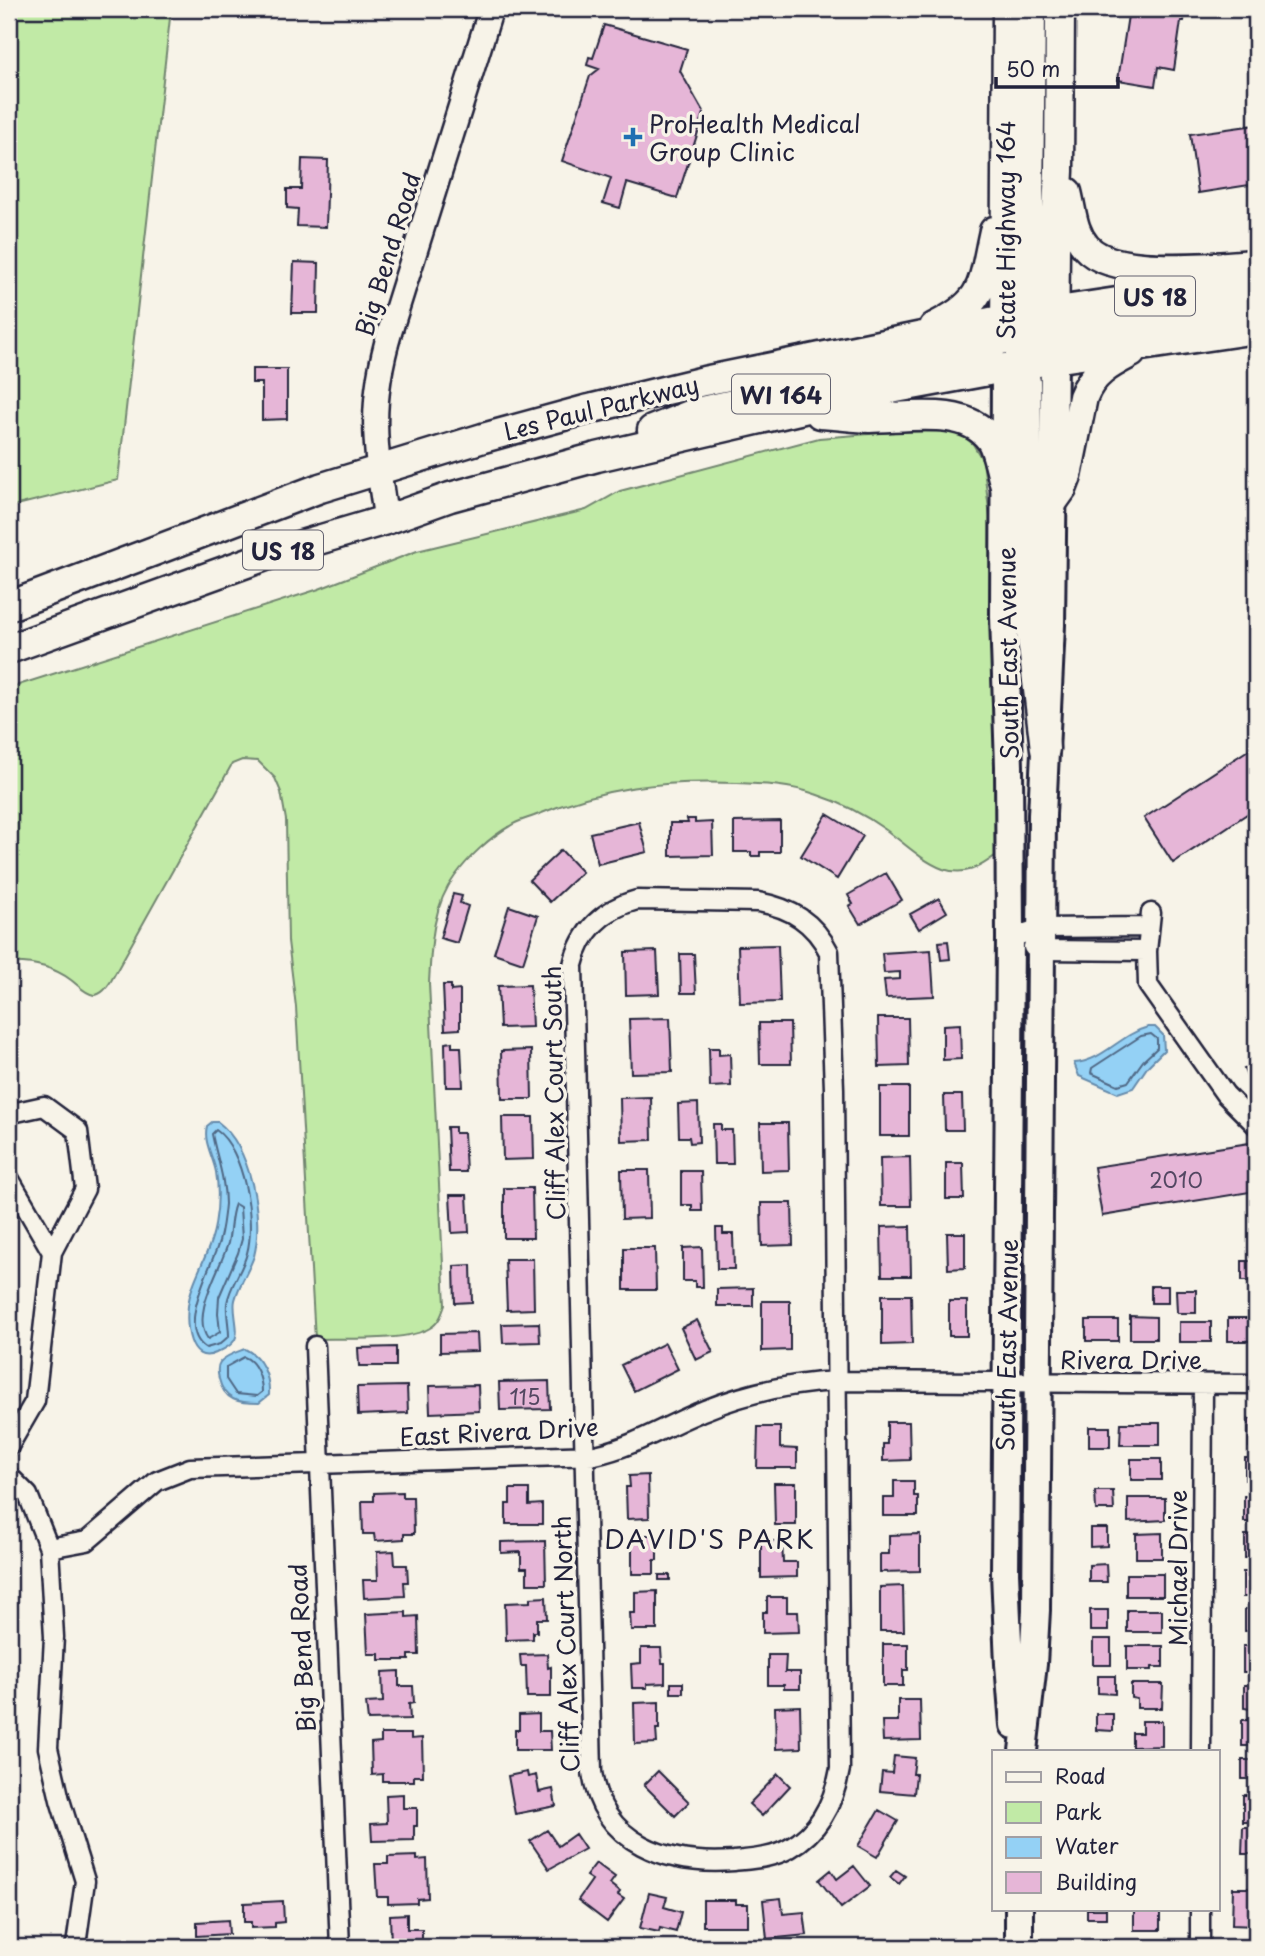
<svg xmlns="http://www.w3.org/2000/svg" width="1265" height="1956" font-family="'Playpen Sans',sans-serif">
  <rect width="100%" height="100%" fill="#f7f3e8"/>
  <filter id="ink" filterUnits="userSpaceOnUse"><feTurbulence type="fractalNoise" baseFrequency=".0143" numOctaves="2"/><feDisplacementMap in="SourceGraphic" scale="14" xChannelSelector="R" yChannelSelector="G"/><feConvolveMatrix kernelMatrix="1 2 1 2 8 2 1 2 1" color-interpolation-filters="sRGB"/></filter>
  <g filter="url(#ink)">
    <path fill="#c1eaa6" stroke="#728670" stroke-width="2" d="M9 9H171L118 480 9 507Z
      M949 431 963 436 973 444 983 461 994 550 998 837 996 855C980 868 964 876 943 869 922 861 904 843 886 830 865 815 840 802 815 794 790 785 763 784 737 783 662 780 603 787 534 816 526 819 517 821 510 826 490 837 468 858 455 876 432 906 431 947 429 983L445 1305C442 1314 439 1323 430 1328 407 1342 343 1338 315 1339L296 1007 288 941 286 820 281 792 275 778 258 761 242 760 232 764 111 981C107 987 102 995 94 995 85 994 78 985 71 980 52 966 32 962 9 963V688L319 589 417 551 586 510 620 491 819 438 894 432Z"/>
    <path fill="#94d1f5" stroke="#668bab" stroke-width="2" d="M1148 1027H1155L1163 1035 1164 1050 1148 1066 1133 1088 1118 1093 1079 1076 1074 1063C1102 1062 1121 1034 1148 1027Z
      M212 1122H218C251 1147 264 1218 254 1256 249 1271 239 1284 235 1300 232 1312 241 1332 234 1341 230 1347 222 1350 216 1353 188 1366 186 1323 188 1306 191 1279 211 1253 215 1225 218 1208 219 1189 216 1172 213 1156 203 1142 207 1126Z
      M245 1349C262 1357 270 1377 269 1395L259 1403C239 1403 224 1401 219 1379 218 1374 216 1367 220 1362 226 1355 237 1352 245 1349Z"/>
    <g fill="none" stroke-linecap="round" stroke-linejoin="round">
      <path stroke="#506885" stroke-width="2" d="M1151 1034 1157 1039V1048L1143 1061 1128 1082 1118 1085 1091 1073 1092 1068 1141 1036Z
        M216 1130C244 1149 256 1221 247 1253 243 1270 230 1285 227 1303 226 1314 229 1325 229 1336L220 1344 206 1348C175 1329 212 1266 219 1242 222 1230 224 1216 225 1204 225 1178 217 1159 212 1134Z
        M235 1204 240 1207 242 1239 238 1253 219 1297 218 1313 220 1332 208 1339C190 1314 221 1269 228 1243 231 1230 230 1216 235 1204Z
        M244 1357C256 1361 262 1379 262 1392L257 1396 236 1394 226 1379V1367Z"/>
    </g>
    <path fill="#e6b6d7" stroke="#22223b" stroke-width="2" d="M1129 9H1186L1184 21H1181L1174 70 1158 67 1155 86 1118 80Z
      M604 25 687 49 680 71 704 113 677 198 627 183 620 208 603 203 611 178 562 161 590 76 599 69 587 65 589 57 593 58Z
      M1256 125V184L1198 193 1190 134Z
      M302 159 328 160 326 227 297 226 298 209 287 208V189H301Z
      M294 262 319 263 318 313H292Z
      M252 369H287V419L262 420V383H252Z
      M1256 745V808L1173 863 1144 818Z
      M827 814 863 836 837 879 801 856Z
      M687 819H695V823L712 822 713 855 670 856V823H688Z
      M780 821V852H760V856H751V852H734V822Z
      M639 822 647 852 598 864 590 833Z
      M561 850 582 872 550 902 529 880Z
      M886 873 902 900 860 924 849 906 853 904 848 895Z
      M453 894 462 896 460 903 468 906 457 943 440 938Z
      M939 898 947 912 919 929 910 914Z
      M509 906 538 916 523 963 494 953Z
      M948 941 950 959 941 960 939 942Z
      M778 945 780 1002 740 1003 738 946Z
      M931 950 934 996 886 998 884 980 900 979V972L884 973 882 953Z
      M657 951 659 994 626 995 625 952Z
      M680 954H694L696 993H681Z
      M443 985H451V991L460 990V1029L445 1030Z
      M530 985 532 1027 500 1028 498 986Z
      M670 1018 672 1072 631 1073 629 1019Z
      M878 1018H908L909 1066 879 1067Z
      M759 1023H790L791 1064H760Z
      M960 1024 961 1059 943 1060V1025Z
      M452 1042V1047H461L463 1087H446L445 1043Z
      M709 1048H719V1055L730 1054 731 1086 710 1087Z
      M531 1050 532 1099H502L501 1051Z
      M1256 1064V1099L1244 1069Z
      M880 1087H909V1136H880Z
      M944 1095H962L963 1130H945Z
      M651 1097 652 1140 621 1141 620 1098Z
      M698 1103 699 1142 690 1143 689 1137H679L678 1104Z
      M502 1117H533L534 1159 503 1160Z
      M760 1123H788L789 1170 761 1171Z
      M713 1124H721V1130H732L733 1164H714Z
      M447 1127H455V1133H464L466 1172H449Z
      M1256 1142V1191L1102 1216 1094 1167Z
      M910 1157 911 1206H881L880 1158Z
      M946 1163H963L964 1199H946Z
      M621 1170H649L650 1218 622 1219Z
      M681 1171H701L702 1211H692V1205H681Z
      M504 1188H532L533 1238H504Z
      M450 1195H467L469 1232 452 1233Z
      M761 1203H792L793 1245 762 1246Z
      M910 1226 911 1276H882L881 1227Z
      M716 1228H723V1234H733L734 1269H717Z
      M947 1233H965V1268L948 1269Z
      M702 1247 703 1287H695V1281H683V1248Z
      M624 1248H655L656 1290H624Z
      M505 1259H533L534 1309 507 1310Z
      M1242 1261H1256V1281H1242Z
      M471 1265 472 1302 455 1303 454 1266Z
      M1151 1286H1168V1303H1151Z
      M753 1288V1306H717V1289Z
      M1176 1290H1196V1313H1177Z
      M882 1295H911L912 1344 882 1345Z
      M762 1301H790V1350L762 1351Z
      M949 1301H967V1336H949Z
      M1130 1316 1156 1317V1339H1130Z
      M1228 1318H1254V1341H1228Z
      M697 1320 713 1352 696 1360 681 1328Z
      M1086 1320H1118V1341H1086Z
      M1179 1322H1211V1342H1179Z
      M539 1323 540 1342 503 1343 502 1324Z
      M477 1333 478 1351 440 1352V1334Z
      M665 1343 678 1369 634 1391 621 1365Z
      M396 1347V1366H359L358 1348Z
      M549 1381 550 1409 500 1410 499 1382Z
      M478 1385 479 1411 430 1413 429 1386Z
      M407 1386 408 1413 358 1415 357 1387Z
      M1249 1419H1256V1447H1249Z
      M887 1422H909L910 1460 883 1461V1444H887Z
      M1121 1423H1160V1445H1120Z
      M758 1427H780V1448L797 1449V1468H757Z
      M1089 1427H1110V1447H1089Z
      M1245 1458H1256V1483V1480H1245Z
      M1131 1459H1161V1480H1131Z
      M648 1475 649 1518 627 1519 626 1487H630L629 1476Z
      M894 1481H914V1496H918V1516H883V1498H894Z
      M774 1483H796V1525H775Z
      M510 1489H529V1505L542 1504V1524H506V1504H510Z
      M1095 1491H1113L1114 1510H1096Z
      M402 1492V1497H413L414 1534H404V1539L375 1541 374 1534H363L362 1501H374V1493Z
      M1244 1496H1256V1522H1244Z
      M1128 1498H1165V1520L1128 1522Z
      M1090 1528H1107V1546L1090 1547Z
      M1162 1533V1558H1136V1534Z
      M920 1534V1571L880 1572V1554H889V1535Z
      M632 1535H657V1560H654V1574H632Z
      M1245 1535H1256V1558H1245Z
      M545 1541 546 1584H527V1568H521V1552L501 1553V1542Z
      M761 1541H782L783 1562H797V1577L761 1578Z
      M394 1551 395 1565H407L408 1582H404L405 1596 364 1598 363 1580H378L377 1552Z
      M1106 1564 1107 1582H1089V1565Z
      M1243 1572H1256V1597H1243Z
      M1126 1574H1163V1596H1126Z
      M659 1575H670V1580H659Z
      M903 1586 904 1631H880V1587Z
      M657 1591V1630H631L630 1613H635V1592Z
      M546 1597 547 1619H537V1632H533V1639L506 1640 505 1603 530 1602V1598Z
      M767 1597H787V1612H798L799 1632 763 1633V1612H767Z
      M1245 1609H1256V1634L1255 1631H1245Z
      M1090 1610H1108V1631H1090Z
      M1127 1610H1162V1632H1127Z
      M406 1612V1617L418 1616 419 1655H409V1660H379V1654H368L366 1614Z
      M1093 1639H1111V1665H1093Z
      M883 1644H908V1670H903V1686H883Z
      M1127 1646H1163V1667H1152V1670H1127Z
      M1243 1646H1256V1672H1243Z
      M641 1648H661L662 1663H665V1683L647 1684V1688H632L631 1664 641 1663Z
      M547 1654 548 1668 551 1667V1697H527L526 1666H521L520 1655Z
      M768 1655H786L785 1672H800V1689H784V1685H768Z
      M399 1671V1686H413L414 1703 409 1704 410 1719 368 1720 366 1703 383 1702 382 1672Z
      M1098 1676H1115V1694L1098 1693Z
      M671 1683H683V1693H671Z
      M1131 1684H1163L1162 1708H1137V1699L1131 1698Z
      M1244 1685H1256V1710L1244 1708Z
      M898 1700H920L921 1740 883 1741 882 1721H898Z
      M659 1702V1729H656L657 1743 635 1744 634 1703Z
      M800 1706 801 1748 776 1749 775 1707Z
      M539 1714V1731H550L551 1750H515V1730H519V1715Z
      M1096 1714H1113V1731L1096 1730Z
      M1242 1720H1256V1746H1242Z
      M1142 1721H1162V1746L1132 1747V1733H1142Z
      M381 1734H411V1739L422 1738 423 1776H414V1781H383V1774L372 1775 371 1743 381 1742Z
      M894 1756 915 1758 913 1774H916L914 1794 880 1791 882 1772 892 1773Z
      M1242 1760H1256V1779H1242Z
      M658 1771 689 1802 675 1816 644 1785Z
      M527 1772 528 1777 536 1775 539 1792 553 1789 556 1806 515 1814 508 1776Z
      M778 1774 790 1786 762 1816 749 1804Z
      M403 1794V1808H417V1826H414V1840L372 1841 371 1824 387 1823 386 1795Z
      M1243 1795H1256V1822H1243Z
      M879 1810 898 1821 877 1857 858 1846Z
      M1243 1827H1256V1854H1242Z
      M547 1830 558 1846 575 1834 585 1849 549 1869 530 1841Z
      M417 1856V1860L427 1859 428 1898 417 1899V1903L388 1904V1897H377L375 1864H388V1857Z
      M596 1863 615 1877 610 1884 620 1892 618 1895 624 1899 607 1922 578 1900 592 1880 586 1876Z
      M854 1866 870 1886 841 1908 819 1880 831 1870 837 1879Z
      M896 1870 905 1876 899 1884 890 1877Z
      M1233 1888H1256L1255 1926 1232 1925Z
      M649 1893 667 1897 664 1907 681 1912 676 1932 660 1928 659 1932 640 1928Z
      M781 1898 783 1914 804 1912 807 1935 767 1939 763 1900Z
      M703 1900H736V1904H748V1926H703Z
      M283 1901 284 1922 275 1923V1927L251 1928V1922H244V1903Z
      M1087 1909H1106V1918H1087Z
      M1134 1909H1160V1930H1134Z
      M407 1914V1929H422V1946L376 1947V1945H391L390 1915Z
      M228 1920 229 1934 197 1936V1922Z
      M1158 1944V1947H1126V1945Z"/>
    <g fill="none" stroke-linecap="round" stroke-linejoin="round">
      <defs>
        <path id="minor" d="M637 900 758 902C791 908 814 922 829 952L834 1089 840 1769C834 1802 820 1831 790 1848 773 1858 753 1859 734 1861 668 1866 602 1844 592 1772L573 965C581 931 603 909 637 900Z
          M1151 913 1147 951 1148 985 1225 1094 1256 1125
          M1010 938 1041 928 1148 927
          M1033 947 1041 950 1147 951
          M9 1118 12 1113 44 1106 78 1131 85 1189 52 1252 35 1401 9 1446
          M9 1178 52 1252
          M315 1346 340 1947
          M9 1476 28 1495 49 1548 54 1637 48 1748 60 1800 85 1881 76 1945 74 1947
          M49 1548 87 1541 157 1481 190 1468 595 1455C634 1447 669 1424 705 1410 747 1393 792 1383 837 1381L1256 1384
          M1201 1751 1203 1384
          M1200 1947V1909"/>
        <path id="tertiary" d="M386 520C375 446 368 405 390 331L491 9"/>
        <path id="secondary" d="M1005 368 1004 616 1009 766 1010 938 1005 1573 1009 1664 1014 1725
          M1023 1751 1033 1664 1036 1610 1042 815 1051 625 1054 359
          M1019 1947V1909"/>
        <path id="primary" d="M1031 9 1028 315 1032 331
          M1067 192C1072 211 1072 231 1086 247 1112 278 1215 267 1253 264
          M934 327C987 301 982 284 994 231
          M1005 337 1007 9
          M1039 343 1092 330 1256 304
          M1019 347 1026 382 1028 604 1045 749
          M1054 359 1055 247 1059 171 1060 9
          M820 414C837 415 853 417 870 418 905 418 965 405 990 439 997 448 1001 474 1005 486
          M652 430 697 412 962 354 981 349 1036 323
          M1052 503 1062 489 1067 476 1083 397C1092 373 1110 364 1131 353
          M9 606 320 488 483 438 589 409 704 381 1005 319 1256 281
          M9 649 274 553 386 520 450 497 597 457 885 390 1054 359 1256 329"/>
      </defs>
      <use href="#minor" stroke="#22223b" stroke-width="23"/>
      <use href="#tertiary" stroke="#22223b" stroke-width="28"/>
      <use href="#secondary" stroke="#22223b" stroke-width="32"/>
      <use href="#primary" stroke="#22223b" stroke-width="33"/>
      <use href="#minor" stroke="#f7f3e8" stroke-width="18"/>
      <use href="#tertiary" stroke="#f7f3e8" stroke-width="23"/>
      <use href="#secondary" stroke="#f7f3e8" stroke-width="26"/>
      <use href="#primary" stroke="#f7f3e8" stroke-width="28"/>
    </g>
  </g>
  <path fill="#1f6fb2" stroke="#f7f3e8" stroke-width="2.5" d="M629.5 126.5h7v7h7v7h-7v7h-7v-7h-7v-7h7z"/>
  <g text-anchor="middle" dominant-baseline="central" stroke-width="7" stroke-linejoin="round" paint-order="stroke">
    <g font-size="21" fill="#534762">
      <text x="1176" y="1179">2010</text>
      <text x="525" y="1396">115</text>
    </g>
    <g fill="#f7f3e8" stroke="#62616f" stroke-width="2">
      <rect x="1115" y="276.5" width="80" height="39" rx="5"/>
      <rect x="732" y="374.5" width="98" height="39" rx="5"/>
      <rect x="243" y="530.5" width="80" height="39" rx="5"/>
    </g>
    <g font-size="23" font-weight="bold" fill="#22223b">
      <text x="1155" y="296">US 18</text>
      <text x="781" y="394">WI 164</text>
      <text x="283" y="550">US 18</text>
    </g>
    <g font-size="24" fill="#22223b" stroke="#f7f3e8" text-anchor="start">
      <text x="649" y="123">ProHealth Medical<tspan x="649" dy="28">Group Clinic</tspan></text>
    </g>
    <g font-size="24" fill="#22223b" stroke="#f7f3e8">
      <text transform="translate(1005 230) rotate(-90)">State Highway 164</text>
      <text transform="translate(387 254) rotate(-73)">Big Bend Road</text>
      <text transform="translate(601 407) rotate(-14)">Les Paul Parkway</text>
      <text transform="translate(1007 653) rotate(-91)">South East Avenue</text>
      <text transform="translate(553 1093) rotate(-91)">Cliff Alex Court South</text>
      <text transform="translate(1006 1345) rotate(-89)">South East Avenue</text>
      <text x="1131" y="1359">Rivera Drive</text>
      <text transform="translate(499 1431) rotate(-3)">East Rivera Drive</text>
      <text transform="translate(1177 1568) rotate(-90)">Michael Drive</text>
      <text transform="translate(565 1644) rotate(-92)">Cliff Alex Court North</text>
      <text transform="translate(301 1648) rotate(-93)">Big Bend Road</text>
    </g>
    <g font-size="26" letter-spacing="2" fill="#22223b" stroke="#f7f3e8">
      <text x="710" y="1538">DAVID'S PARK</text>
    </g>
  </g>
  <rect width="1265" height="1956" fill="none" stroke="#f7f3e8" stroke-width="35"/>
  <rect x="18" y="18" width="1230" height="1921" fill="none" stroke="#22223b" stroke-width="2.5" filter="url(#ink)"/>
  <rect x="992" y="1750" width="228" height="161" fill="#f7f3e8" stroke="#a29fa3" stroke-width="2"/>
  <rect x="1006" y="1772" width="35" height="10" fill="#f7f3e8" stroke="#a29fa3" stroke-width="2"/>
  <text x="1055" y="1784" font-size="21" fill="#22223b">Road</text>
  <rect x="1006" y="1802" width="35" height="21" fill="#c1eaa6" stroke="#a29fa3" stroke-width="2"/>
  <text x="1055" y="1820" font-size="21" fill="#22223b">Park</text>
  <rect x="1006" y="1837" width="35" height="21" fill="#94d1f5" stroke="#a29fa3" stroke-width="2"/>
  <text x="1055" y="1854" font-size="21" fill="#22223b">Water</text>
  <rect x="1006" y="1872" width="35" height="21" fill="#e6b6d7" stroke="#a29fa3" stroke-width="2"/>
  <text x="1055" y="1890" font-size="21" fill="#22223b">Building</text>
  <path d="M996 77v10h122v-10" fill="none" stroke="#22223b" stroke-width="3.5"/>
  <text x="1006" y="77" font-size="21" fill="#22223b" stroke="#f7f3e8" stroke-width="5" paint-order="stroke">50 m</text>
</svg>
